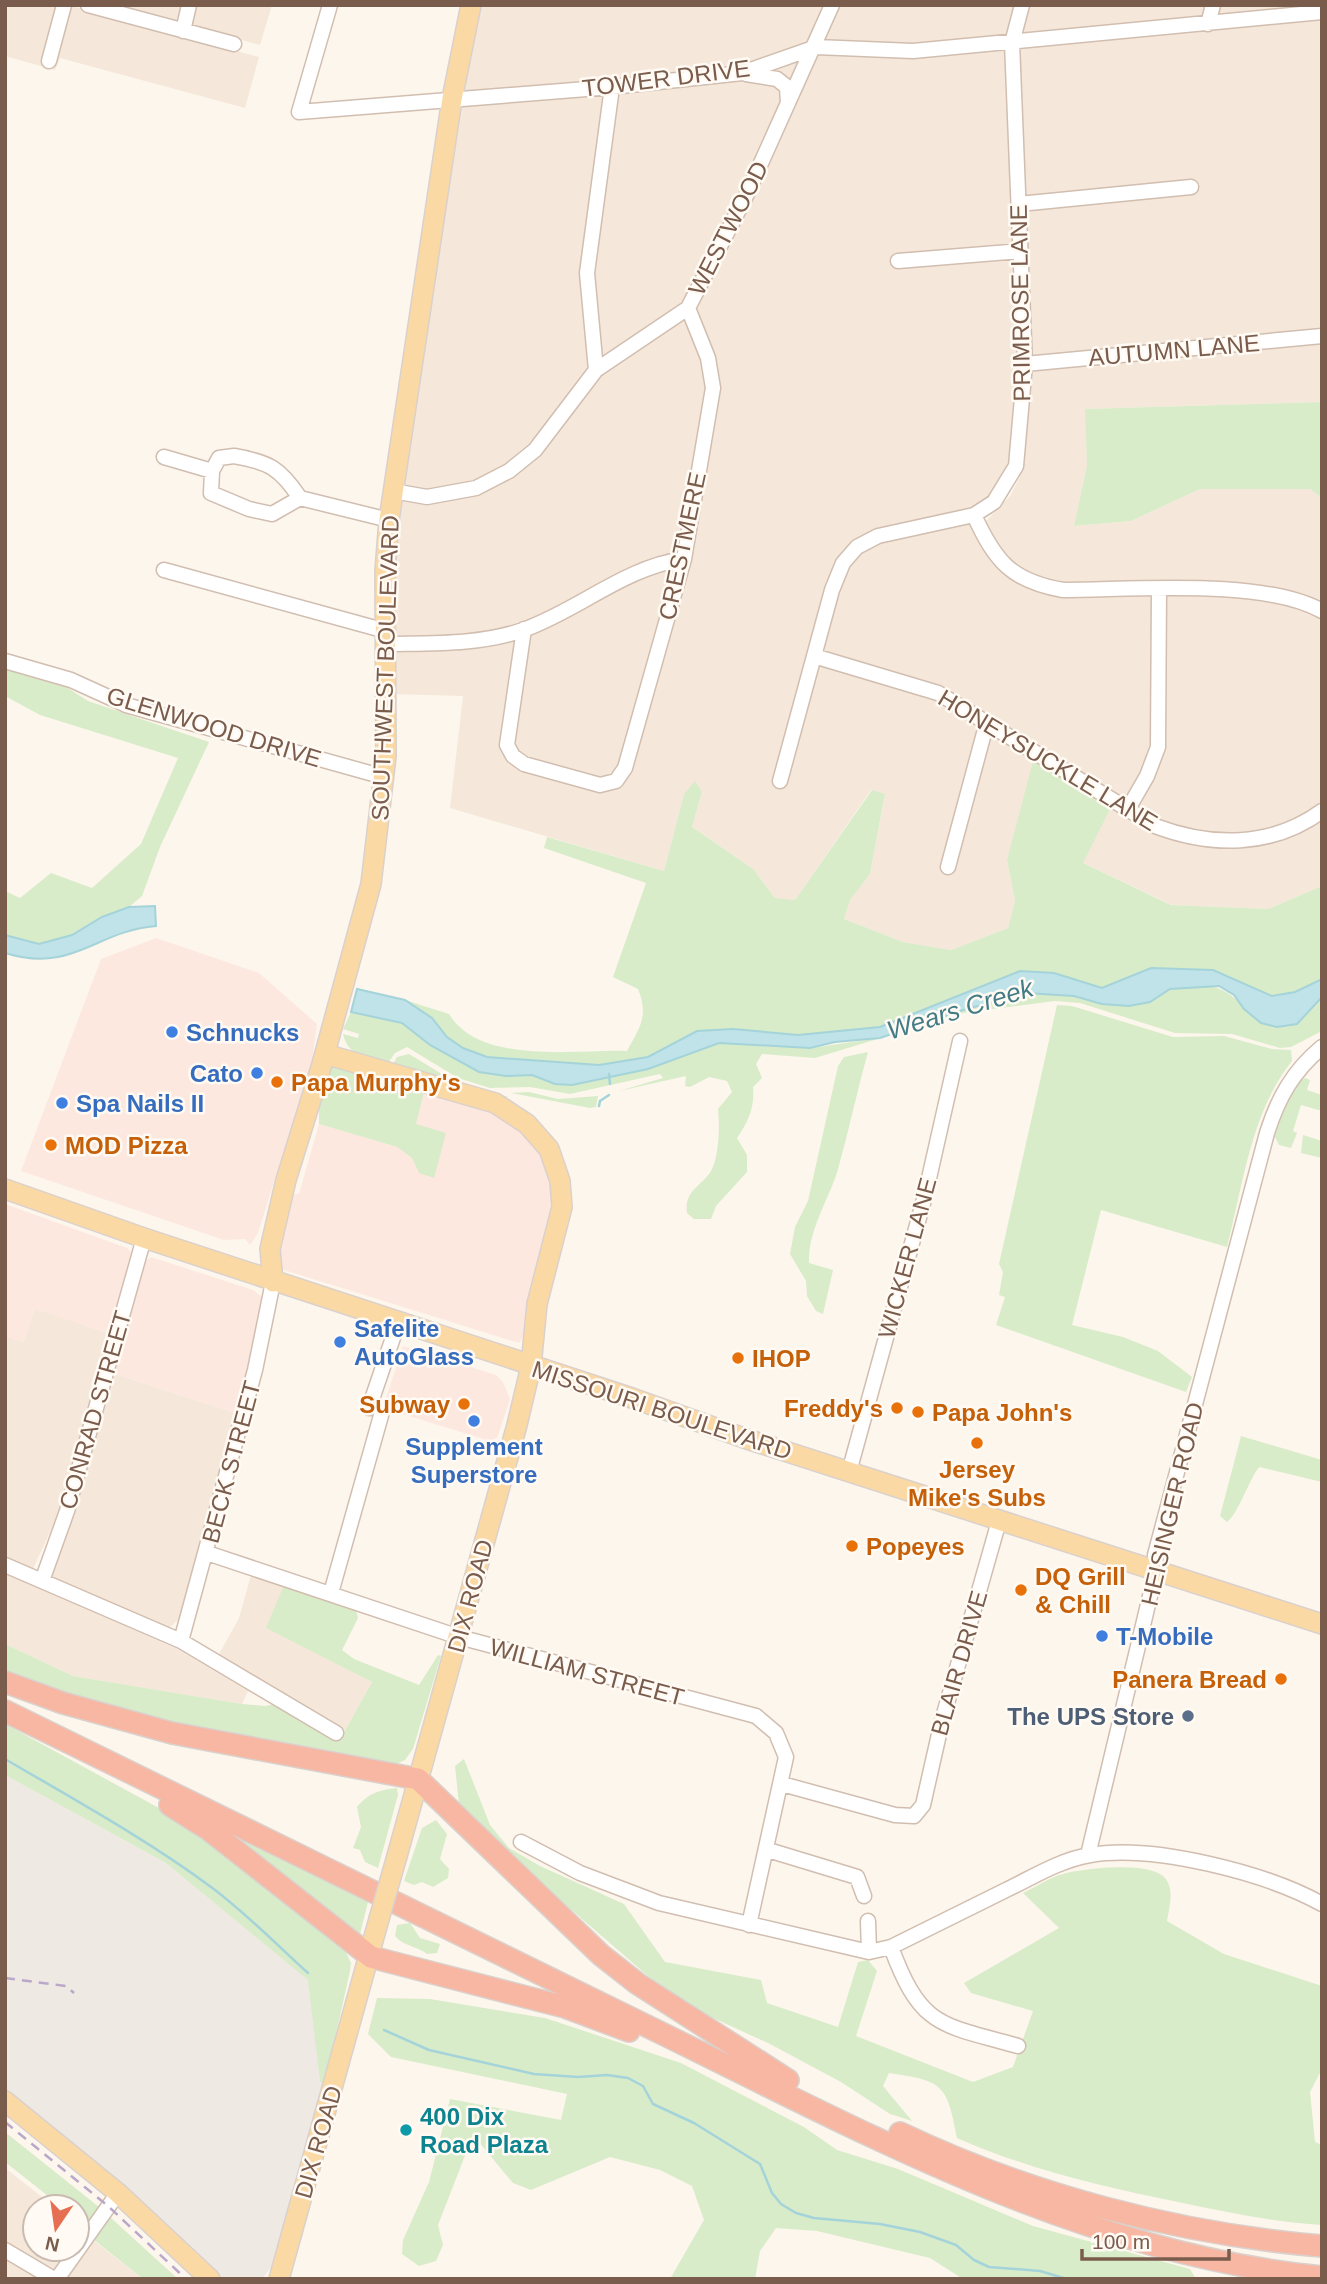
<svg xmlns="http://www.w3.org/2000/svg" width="1327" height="2284" font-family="Arial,sans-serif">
  <rect width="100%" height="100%" fill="#fdf6ec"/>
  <path fill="#f5e8da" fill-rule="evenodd" d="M5 5H68L259 57 245 108 60 58 55 70 5 56Z
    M114 5H272L260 45Z
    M480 5H1322V402L1086 409 1087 465 1074 526 1131 521 1200 489H1310L1322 498V886L1268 909 1172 905 1083 863 1007 860 1015 901 1008 928 951 950 903 942 844 919 850 900 870 874 885 795 871 790 795 900 775 898 753 869 692 827 702 792 684 794 664 871 450 808 463 696 392 694 395 571 399 507 456 124ZM1023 469 1011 495 987 520 962 523Z
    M35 1308 110 1334 61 1508 33 1569 5 1559V1336L23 1342Z
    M112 1373 236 1413 179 1619 169 1628 49 1577Z
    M5 1574 177 1649 248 1691 242 1704 73 1676 5 1644Z
    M251 1575 284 1585 321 1655 372 1682 344 1732 218 1656 239 1618Z
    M5 2168 55 2207H35V2249H71L54 2269 5 2242Z
    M94 2240V2241L143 2279H67Z
    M5 2257 41 2279H5Z"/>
  <path fill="#fde8e0" d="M156 938 259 973 317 1024 312 1061 258 1233 250 1245 245 1239 224 1240 21 1171 101 959Z
    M425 1089 492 1110 514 1121 543 1155 556 1202 528 1330 519 1343 281 1269 276 1251 290 1195 299 1194 319 1124 397 1147 412 1158 419 1173 416 1124Z
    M5 1204 127 1248 131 1252 110 1334 35 1309 23 1342 5 1336Z
    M151 1257 253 1290 262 1297 259 1332 236 1413 112 1373 143 1263Z
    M403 1346 496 1375 503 1382 510 1399 497 1438 490 1441 383 1408Z"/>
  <path fill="#efe9e4" d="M5 1775 166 1863 309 1980 320 2081 325 2083 272 2266 262 2279H225L214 2272 68 2141 5 2091Z"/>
  <path fill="#d8ecc9" d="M1322 402V498L1310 489H1200L1131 521 1074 526 1087 465 1085 409Z
    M5 669 63 685 88 701 209 742 160 847 142 896 129 907 102 917 72 935 39 944 5 935V891L20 898 51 873 92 888 141 844 178 758 40 715 5 696Z
    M1033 761 1110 809 1083 863 1171 905 1268 909 1322 886V979L1295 992 1272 996 1213 970 1151 968 1102 988 1054 973 1020 971 880 1027 798 1035 733 1029 697 1031 648 1057 599 1065 487 1057 464 1048 447 1037 432 1018 405 1000 449 1014C481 1066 577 1049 627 1051 640 1027 649 1016 638 989L613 977 646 883 544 848 547 837 664 871 684 794 695 781 702 792 692 827 753 869 775 898 795 900 872 790 885 794 870 874 850 900 844 919 903 942 951 950 1008 928 1015 901 1007 860Z
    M1200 985C1241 987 1240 1017 1277 1027L1322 998V1031L1291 1047 1280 1048 1232 1034 1175 1033 1080 1003 1055 1001 963 1013 815 1058 762 1054 756 1064 762 1078 753 1087C755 1107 748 1122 737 1138L747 1155V1172L716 1206 711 1219H694L687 1213C684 1190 701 1187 711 1171 719 1157 720 1125 718 1109L732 1092 727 1081 709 1077 690 1087 685 1086 686 1076 619 1091 663 1078 660 1074 570 1094 530 1087 490 1088 458 1078 407 1047 395 1053 388 1063C368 1058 348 1057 343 1034L358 1038 359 1034 343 1029 351 1012 402 1023 430 1045 479 1072 506 1076 532 1075 555 1084 572 1085 648 1069 719 1043 811 1048 880 1038 963 1010 1026 993 1074 996 1102 1004 1150 1002 1170 989Z
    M1057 1005 1072 1006 1173 1037 1224 1036 1272 1049 1291 1050 1292 1061C1251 1112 1243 1185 1227 1247L1101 1210 1072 1325 1123 1337 1158 1351 1192 1377 1186 1392 996 1325 1005 1297 999 1295 1003 1272 999 1264Z
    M868 1052C857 1091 849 1130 838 1169 829 1200 808 1229 809 1263L833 1270 823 1314 816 1311 807 1296 806 1281 790 1254 795 1227 808 1201 838 1066 844 1057Z
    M409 1054 455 1082 509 1097 500 1098 393 1064 397 1057Z
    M331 1063 425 1089 416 1124 446 1133 434 1178 419 1173 412 1158 397 1147 319 1124V1104Z
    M1305 1078 1310 1080 1307 1090 1322 1095V1111L1301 1105 1293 1131 1297 1133 1291 1148 1279 1145 1275 1137C1280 1116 1285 1090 1305 1078Z
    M529 1092 558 1099 598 1096 596 1107 590 1108 511 1093Z
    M1303 1135 1322 1141V1158L1301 1153Z
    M1241 1436 1322 1460V1482L1259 1467C1248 1482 1238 1514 1227 1522L1220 1516Z
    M284 1585 356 1610 358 1618 342 1650 354 1659 419 1685 438 1655 441 1656 413 1749 405 1760 392 1766 372 1760C247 1740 124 1716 5 1672V1644L73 1676 242 1704 265 1706 274 1704 339 1741 372 1682 266 1628Z
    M5 1724 159 1808 241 1864 343 1946 351 1963 350 1971 325 2083 320 2082 308 1980 166 1863 5 1775Z
    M464 1759 490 1825 509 1848 540 1866 624 1904 665 1962 761 1980 767 2003 838 2027 858 1962 868 1960 877 1971 856 2036 973 2082 1013 2067 1033 2011 971 1993 964 1983 1059 1928 1023 1893C1036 1887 1050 1877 1063 1874 1085 1868 1150 1861 1165 1878 1175 1890 1169 1908 1167 1921L1224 1954 1322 1986V2069L1310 2092 1315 2142 1322 2145V2225C1273 2222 1226 2212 1178 2202 1103 2187 1027 2169 957 2138 947 2084 943 2081 889 2073L883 2086 912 2121 890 2114 841 2082 770 2044 700 2012 649 1977 506 1853 459 1804 455 1766Z
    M397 1788 398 1795 378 1868 365 1862 360 1850 353 1848 361 1827 357 1807C369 1793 379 1790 397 1788Z
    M197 1812 369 1898 360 1934 356 1935Z
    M436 1820 447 1834 440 1859 449 1869 448 1878 433 1887 422 1882 414 1885 404 1881 422 1828Z
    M410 1923 420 1938 440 1944 437 1953 427 1954C417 1946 403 1946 395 1936L397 1925Z
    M377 1998 430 1999 545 2018 681 2063 804 2127 837 2150 898 2169 1033 2226 1190 2269 1196 2279H963L930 2258 817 2231 776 2228 760 2251 755 2279H670L704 2220 692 2186 660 2170 610 2157 531 2190 513 2183 473 2135 438 2225 443 2245 436 2261 419 2266 402 2254 403 2240 429 2182 450 2099 561 2120 567 2094 391 2057 368 2034Z
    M5 2132 99 2207 91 2219H79L77 2207H62L5 2162Z
    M110 2217 178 2279H143L94 2240Z"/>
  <path fill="#bfe3e8" stroke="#a5d3da" stroke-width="2" d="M155 906 156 926C95 931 73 974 5 953V935L39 944 72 935 102 917 129 907Z
    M1151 968 1213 970 1272 996 1295 992 1322 979V997L1297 1024 1277 1027 1261 1023 1244 1009 1234 995 1219 986 1170 989 1150 1002 1129 1006 1102 1004 1074 996 1026 993 963 1010 880 1038 835 1042 810 1048 719 1043 648 1069 572 1085 555 1084 532 1075 506 1076 479 1072 430 1045 402 1023 351 1012 357 989 405 1000 432 1018 447 1037 463 1048 487 1057 599 1065 648 1057 697 1031 733 1029 798 1035 880 1027 1020 971 1054 973 1102 988Z"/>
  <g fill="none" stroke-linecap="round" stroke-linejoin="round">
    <path stroke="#a5d3da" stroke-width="2.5" d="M609 1074 610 1084
      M599 1106 600 1101 609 1095
      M5 1759C75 1800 146 1839 211 1887 246 1913 276 1944 308 1973
      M384 2030 429 2050 534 2074 578 2077 607 2075 628 2078 643 2086 653 2104 694 2123 760 2164 772 2193 781 2204 796 2213 814 2218 880 2224 920 2232 956 2245 974 2260 989 2267 1040 2271 1067 2279"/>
    <defs>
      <path id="minor" d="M88 5 234 44
        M330 5 299 112 612 87 742 73 816 47 913 51 1322 12
        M1208 24 1213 5
        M183 31 189 5
        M49 61 64 5
        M746 74 777 79 787 87 788 103
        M1019 204 1191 187
        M898 261 1021 251
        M1025 364 1322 336
        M596 370 587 273 612 87
        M234 456C269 462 280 468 300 498L272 514 249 509 211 493 212 471 219 458Z
        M164 457 212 471
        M393 491 427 497 476 488 509 471 535 450 596 370 688 308 748 192 832 5
        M300 498 389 520
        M974 515C995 561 1011 581 1063 590 1132 590 1263 578 1322 611
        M164 570 386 631
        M524 629 507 745 513 756 524 764 600 785 616 781 625 768 684 559 713 388 708 358 688 308
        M386 644C432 643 479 645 523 630 579 610 625 567 684 559
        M814 656 938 693 1155 826C1211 847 1271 848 1322 811
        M5 661 71 680 126 705 384 777
        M780 781 832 590 843 563 857 547 878 536 974 515 994 502 1016 466 1025 364 1012 43 1022 5
        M1128 809 1147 776 1158 747 1159 590
        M948 867 987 722
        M369 1408 398 1323
        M849 1472 925 1196 960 1041
        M207 1553 459 1637 756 1716 776 1733 786 1757 749 1925
        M5 1565 181 1641 336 1733
        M42 1581 67 1511 144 1238
        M331 1593 382 1412
        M181 1641 255 1370 273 1282
        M782 1784 895 1815 914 1816 923 1805 942 1721 999 1521
        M521 1842 580 1873 659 1903 869 1952 891 1947C930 1928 968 1909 1006 1890 1033 1877 1060 1860 1090 1855 1153 1844 1266 1873 1322 1904
        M768 1850 857 1877 864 1896
        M1088 1855 1156 1571 1155 1555 1267 1133C1278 1098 1293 1071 1322 1047
        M868 1921 869 1952
        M891 1947C921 2028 940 2024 1018 2046
        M5 2250 54 2279
        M57 2279 118 2193"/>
      <path id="major" d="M325 1054 495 1103 527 1124 549 1149 560 1181 562 1207 537 1304 531 1366 517 1425 397 1856
        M5 1189 144 1238 632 1398 744 1438 1322 1624
        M273 1282 270 1249 286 1180 322 1064 371 884 386 756 385 571 389 520 452 99 471 5
        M5 2101 118 2193 210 2279
        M279 2279 379 1919"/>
      <path id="highway" d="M5 1682 63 1703 172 1733 418 1779 601 1955 638 1984 788 2080
        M5 1711C224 1818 442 1926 661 2033 871 2136 1085 2254 1322 2277
        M170 1805 208 1829 371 1957 565 2007 629 2031
        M900 2133C1030 2195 1178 2234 1322 2246"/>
    </defs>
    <use href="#minor" stroke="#d1beb0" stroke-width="17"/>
    <use href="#major" stroke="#dad1cd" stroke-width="22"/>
    <use href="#highway" stroke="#dad1cd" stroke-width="24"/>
    <use href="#minor" stroke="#fff" stroke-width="14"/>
    <use href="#major" stroke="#fbd9a5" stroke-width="19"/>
    <use href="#highway" stroke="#f7b7a3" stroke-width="21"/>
    <path stroke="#b9a8c9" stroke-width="2.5" stroke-dasharray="10 7" stroke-linecap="butt" d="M5 1978 66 1986 74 1993
      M5 2122 108 2206 186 2279"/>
    <defs>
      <path id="major-bridge" d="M379 1919 397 1856"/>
    </defs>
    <use href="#major-bridge" stroke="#dad1cd" stroke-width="22" stroke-linecap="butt"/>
    <use href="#major-bridge" stroke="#fbd9a5" stroke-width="19"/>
  </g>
  <g fill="#3f7fe0" stroke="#fffaf3" stroke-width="2.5">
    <circle cx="172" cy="1032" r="7"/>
    <circle cx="257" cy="1073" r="7"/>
    <circle cx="62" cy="1103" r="7"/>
    <circle cx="340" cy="1342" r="7"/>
    <circle cx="474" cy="1421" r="7"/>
    <circle cx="1102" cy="1636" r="7"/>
  </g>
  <g fill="#e8710a" stroke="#fffaf3" stroke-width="2.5">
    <circle cx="277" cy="1082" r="7"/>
    <circle cx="51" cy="1145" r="7"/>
    <circle cx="738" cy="1358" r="7"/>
    <circle cx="464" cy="1404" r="7"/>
    <circle cx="897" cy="1408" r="7"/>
    <circle cx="918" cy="1412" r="7"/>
    <circle cx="977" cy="1443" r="7"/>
    <circle cx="852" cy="1546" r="7"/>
    <circle cx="1021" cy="1590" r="7"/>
    <circle cx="1281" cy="1679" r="7"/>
  </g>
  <circle fill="#5c6f8a" stroke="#fffaf3" stroke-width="2.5" cx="1188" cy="1716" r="7"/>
  <circle fill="#0f9aa8" stroke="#fffaf3" stroke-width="2.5" cx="406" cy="2130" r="7"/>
  <g text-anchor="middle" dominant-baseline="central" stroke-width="5" stroke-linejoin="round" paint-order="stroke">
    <g font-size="24" fill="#7a5c4d" stroke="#fffaf3">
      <text transform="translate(666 78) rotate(-7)">TOWER DRIVE</text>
      <text transform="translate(728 228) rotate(-63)">WESTWOOD</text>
      <text transform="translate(1020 303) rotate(-91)">PRIMROSE LANE</text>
      <text transform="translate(1174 350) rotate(-5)">AUTUMN LANE</text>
      <text transform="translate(682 546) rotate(-78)">CRESTMERE</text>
      <text transform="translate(385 668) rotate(-88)">SOUTHWEST BOULEVARD</text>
      <text transform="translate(214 727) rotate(17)">GLENWOOD DRIVE</text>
      <text transform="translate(1048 760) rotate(31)">HONEYSUCKLE LANE</text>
      <text transform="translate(907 1258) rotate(-75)">WICKER LANE</text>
      <text transform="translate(95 1410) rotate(-74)">CONRAD STREET</text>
      <text transform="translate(662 1410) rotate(18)">MISSOURI BOULEVARD</text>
      <text transform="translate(231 1462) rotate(-75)">BECK STREET</text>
      <text transform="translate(1172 1504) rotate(-77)">HEISINGER ROAD</text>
      <text transform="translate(470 1596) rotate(-75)">DIX ROAD</text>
      <text transform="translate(959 1663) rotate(-74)">BLAIR DRIVE</text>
      <text transform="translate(587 1672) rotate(15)">WILLIAM STREET</text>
      <text transform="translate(318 2142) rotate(-74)">DIX ROAD</text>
    </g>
    <g font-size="24" font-weight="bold" fill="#366cbe" stroke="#fffaf3" text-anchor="start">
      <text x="186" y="1032">Schnucks</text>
      <text x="243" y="1073" text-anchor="end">Cato</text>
      <text x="76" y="1103">Spa Nails II</text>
      <text x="354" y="1328">Safelite<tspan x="354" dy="28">AutoGlass</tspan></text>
      <text x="474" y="1446" text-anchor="middle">Supplement<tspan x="474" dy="28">Superstore</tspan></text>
      <text x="1116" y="1636">T-Mobile</text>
    </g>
    <g font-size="24" font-weight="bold" fill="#c56008" stroke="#fffaf3" text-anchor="start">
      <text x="291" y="1082">Papa Murphy's</text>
      <text x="65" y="1145">MOD Pizza</text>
      <text x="752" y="1358">IHOP</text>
      <text x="450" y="1404" text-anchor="end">Subway</text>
      <text x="883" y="1408" text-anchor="end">Freddy's</text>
      <text x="932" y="1412">Papa John's</text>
      <text x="977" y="1469" text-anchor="middle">Jersey<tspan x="977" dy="28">Mike's Subs</tspan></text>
      <text x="866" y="1546">Popeyes</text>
      <text x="1035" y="1576">DQ Grill<tspan x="1035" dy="28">&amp; Chill</tspan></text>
      <text x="1267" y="1679" text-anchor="end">Panera Bread</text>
    </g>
    <g font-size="24" font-weight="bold" fill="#4e5e75" stroke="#fffaf3" text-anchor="end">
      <text x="1174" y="1716">The UPS Store</text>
    </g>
    <g font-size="24" font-weight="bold" fill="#0d838f" stroke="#fffaf3" text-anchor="start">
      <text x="420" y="2116">400 Dix<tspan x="420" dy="28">Road Plaza</tspan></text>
    </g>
    <g font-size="26" font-style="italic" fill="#437c86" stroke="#fffaf3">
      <text transform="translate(960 1009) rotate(-17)">Wears Creek</text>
    </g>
  </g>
  <rect width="1327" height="2284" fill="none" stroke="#7a5c4d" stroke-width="14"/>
  <g transform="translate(56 2228) rotate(193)"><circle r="33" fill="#fffaf3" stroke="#cabbb1" stroke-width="2"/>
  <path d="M0-5L12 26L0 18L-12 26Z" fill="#e76f51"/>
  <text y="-10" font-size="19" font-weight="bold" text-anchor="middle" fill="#7a5c4d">N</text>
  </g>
  <path d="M1082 2249v10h147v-10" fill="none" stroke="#7a5c4d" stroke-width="3.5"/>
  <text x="1092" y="2249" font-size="21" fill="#7a5c4d" stroke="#fffaf3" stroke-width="5" paint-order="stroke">100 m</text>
</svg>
